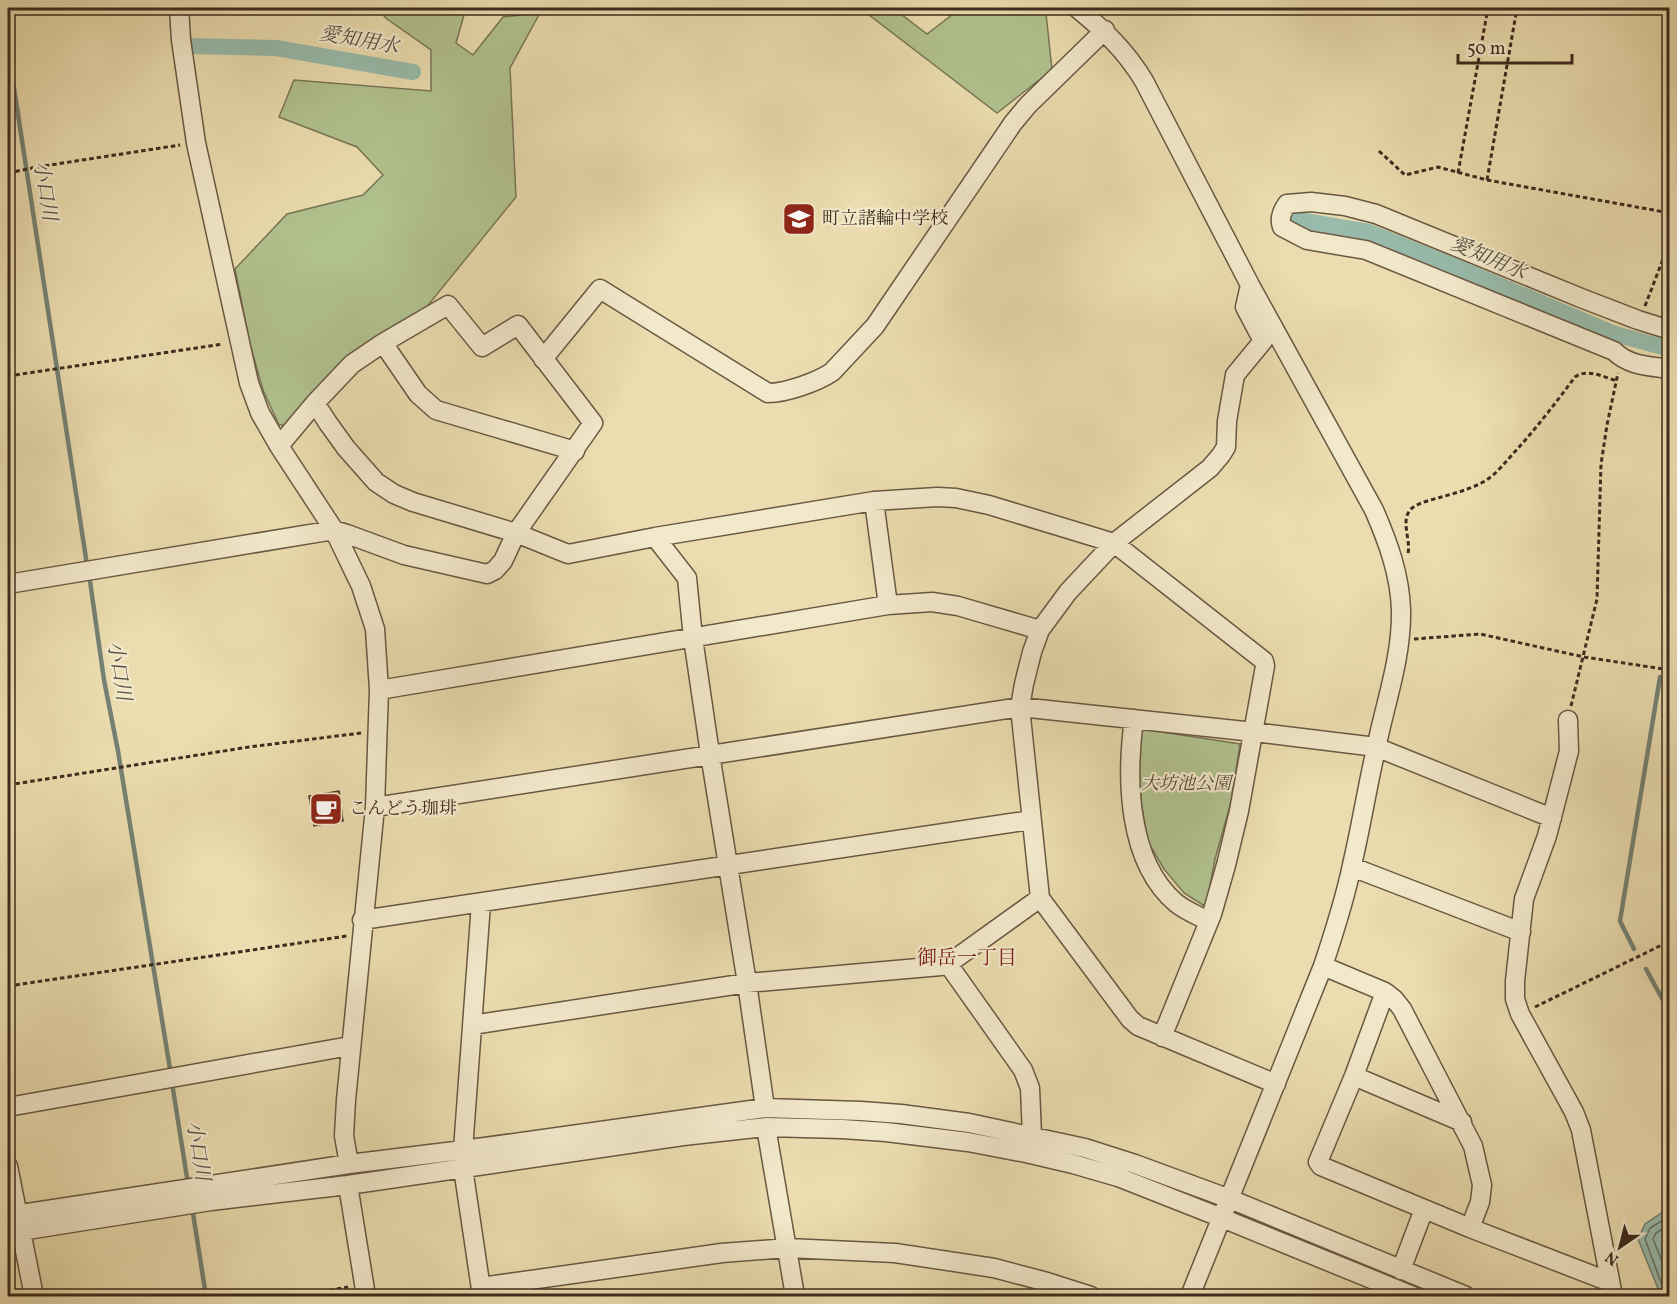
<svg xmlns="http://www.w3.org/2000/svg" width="1677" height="1304" font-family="Vollkorn,'Noto Serif JP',serif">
  <rect width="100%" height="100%" fill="#ebddaf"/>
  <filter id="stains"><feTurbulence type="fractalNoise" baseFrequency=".00333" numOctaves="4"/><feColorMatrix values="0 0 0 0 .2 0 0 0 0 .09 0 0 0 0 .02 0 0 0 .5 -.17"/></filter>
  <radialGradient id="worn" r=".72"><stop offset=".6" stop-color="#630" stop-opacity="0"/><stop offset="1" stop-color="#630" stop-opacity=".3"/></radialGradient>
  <path fill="#b1c28f" stroke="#787657" stroke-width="1.5" d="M376 8H466L456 43 473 55 503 17 540 13 510 68 516 197 425 309 288 425H279L263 390 250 344 235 269 287 214 363 195 383 175 357 147 279 117 294 80 431 91V50L387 19Z
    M860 8H893L927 34 961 8H1041L1046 13 1052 70 997 113Z
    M1142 729 1240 744 1231 802 1215 859 1206 907 1184 893 1164 869 1148 842 1141 802 1137 738Z"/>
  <path fill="#98bcac" stroke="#748274" stroke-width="1.5" d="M1669 1208V1296H1661L1638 1239 1645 1224Z"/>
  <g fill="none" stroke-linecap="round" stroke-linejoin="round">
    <path stroke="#6b7466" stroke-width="1.5" d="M1670 1224 1656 1233 1653 1239 1670 1281
      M1666 1296 1645 1239 1650 1228 1670 1216"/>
    <path stroke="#748274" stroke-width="4.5" d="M8 49 87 565
      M89 574 104 680 118 751 171 1075
      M1664 663 1670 626
      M1634 949 1620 921 1660 677
      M1646 969 1670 1013
      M172 1083 188 1184
      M192 1207 206 1296"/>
    <path stroke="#98bcac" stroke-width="16" d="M190 46 276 48 413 72
      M1287 218 1369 232 1452 265 1615 334 1670 349"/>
  </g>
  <path fill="#d9a088" stroke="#3e2b1f" stroke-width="1.5" d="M339 791 343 821 314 826 309 796Z"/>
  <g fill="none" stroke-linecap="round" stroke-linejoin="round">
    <defs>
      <path id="minor" d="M179 8 181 40 196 143 249 383 260 413 279 446 334 530 361 586 375 629 379 690 375 807 346 1100 344 1136 349 1164
        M1077 8C1104 30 1126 51 1144 81L1250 285 1374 510C1388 542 1400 575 1401 610 1402 658 1385 703 1376 749 1367 788 1361 827 1352 865 1345 899 1334 933 1323 966L1190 1296
        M1250 285 1245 307 1263 341 1235 375 1227 421 1226 447 1221 455 1210 468 1114 543 1068 592 1040 630 1032 652 1024 684 1020 707 1040 898 1130 1019 1138 1026 1276 1084
        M1670 330 1638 320 1581 298 1376 214 1345 206 1311 202 1287 204C1282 211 1279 219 1282 227L1307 240 1366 250 1614 351C1629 366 1649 366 1670 369
        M383 343 418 394 436 410 575 451
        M543 359 600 289 768 393C786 393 817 382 832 372L875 326 1013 123 1028 105 1105 30
        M315 403 328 423 346 448 376 482 394 494 413 502 516 533 568 554 655 537 874 501 937 497 956 498 989 505 1114 543 1264 661 1265 666 1239 811 1226 865 1212 914 1162 1037
        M874 501 888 605
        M655 537 687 578 693 638 710 754 747 983 765 1108
        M8 584 334 530 347 534 404 555 487 574 495 570 503 561 516 533 593 423 518 325 482 347 448 305 383 343 352 364 315 403 279 446
        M379 690 888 605 932 602 958 606 1040 630
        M1134 719C1126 778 1127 861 1176 903 1186 911 1197 915 1208 921
        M1568 720 1569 751 1547 836 1524 899 1515 981V999L1520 1014 1574 1112 1581 1130 1613 1296
        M375 807 1020 707 1254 732 1376 747 1552 818
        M1352 867 1521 932
        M362 920 1031 820
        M948 964 1023 1070 1030 1088 1032 1136
        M1323 966 1385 992 1354 1076 1318 1162 1321 1166 1470 1228 1610 1282
        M1385 992 1394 999 1402 1009 1473 1146 1482 1185 1480 1202 1470 1228
        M472 1025 747 983 941 966 948 964 1040 898
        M1354 1076 1462 1122
        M8 1107 350 1046
        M766 1127 795 1296
        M463 1150 481 903
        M8 1166 34 1296
        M463 1168 482 1296
        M348 1185 366 1296
        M8 1216 349 1164 463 1150 765 1108 861 1111 901 1114 969 1123 1085 1148 1135 1164 1230 1199 1466 1296
        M8 1233 211 1201 348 1185 683 1136 766 1127 842 1129 886 1132 968 1142 1026 1153 1073 1164 1118 1177 1222 1218 1413 1296
        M1401 1270 1424 1209
        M481 1287 722 1253 788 1248 895 1253 994 1268 1047 1282 1091 1296"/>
    </defs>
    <use href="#minor" stroke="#695843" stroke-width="21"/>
    <path stroke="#3e2b1f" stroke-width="3" stroke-dasharray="4.5 3" stroke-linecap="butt" d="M1644 8 1668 12
      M1667 8 1670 50
      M1379 151 1405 175 1438 167 1487 180 1670 213
      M8 173 37 167 180 145
      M1458 173 1488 8
      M1487 180 1517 8
      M1645 306 1670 241
      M8 376 223 344
      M1408 553C1411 540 1400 520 1411 509 1419 502 1432 500 1441 497 1456 493 1471 489 1485 481 1495 475 1503 465 1511 456 1534 431 1555 404 1575 377 1587 368 1604 377 1617 381
      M1414 639 1480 634 1584 657 1670 670
      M1571 706 1597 599 1601 464 1607 425 1618 373
      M8 785 249 747 361 733
      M8 986 347 936
      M1535 1007 1670 941
      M300 1296 348 1287"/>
    <use href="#minor" stroke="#f2e9cb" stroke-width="18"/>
  </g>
  <defs>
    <symbol id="school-square" viewBox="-11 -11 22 22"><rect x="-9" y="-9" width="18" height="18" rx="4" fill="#8f2418" stroke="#f2e9cb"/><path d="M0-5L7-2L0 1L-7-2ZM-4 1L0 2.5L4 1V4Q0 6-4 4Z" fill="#fff"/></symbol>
    <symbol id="cafe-square" viewBox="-11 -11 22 22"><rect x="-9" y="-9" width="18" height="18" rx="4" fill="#8f2418" stroke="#f2e9cb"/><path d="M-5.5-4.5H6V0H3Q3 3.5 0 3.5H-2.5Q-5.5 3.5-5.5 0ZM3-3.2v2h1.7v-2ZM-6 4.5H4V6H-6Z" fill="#fff"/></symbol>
  </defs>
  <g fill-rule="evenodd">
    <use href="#school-square" x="780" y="200" width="38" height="38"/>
    <use href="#cafe-square" x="307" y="790" width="38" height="38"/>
  </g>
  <g text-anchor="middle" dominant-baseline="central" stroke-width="4.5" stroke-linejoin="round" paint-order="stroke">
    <g font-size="18" fill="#3e2b1f" stroke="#f2e9cb" text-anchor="start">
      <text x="822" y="219">町立諸輪中学校</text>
      <text x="349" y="809">こんどう珈琲</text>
    </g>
    <g font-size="18" font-style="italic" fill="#554935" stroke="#f2e9cb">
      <text x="1186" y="784">大坊池公園</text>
    </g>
    <g font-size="20" font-style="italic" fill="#544f42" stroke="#f2e9cb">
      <text transform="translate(359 41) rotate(10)">愛知用水</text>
      <text transform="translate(44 191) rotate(81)">小口川</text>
      <text transform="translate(1488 259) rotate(23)">愛知用水</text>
      <text transform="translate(118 671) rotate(81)">小口川</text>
      <text transform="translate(197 1151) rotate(81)">小口川</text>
    </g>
    <g font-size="20" fill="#7a1f14" stroke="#f2e9cb">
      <text x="967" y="959">御岳一丁目</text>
    </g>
  </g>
  <rect width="1677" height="1304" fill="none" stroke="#ebddaf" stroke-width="30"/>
  <rect x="9" y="9" width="1659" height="1286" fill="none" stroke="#3e2b1f" stroke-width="3"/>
  <rect x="15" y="15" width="1647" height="1274" fill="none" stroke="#3e2b1f" stroke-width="1.5"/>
  <g transform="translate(1620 1247) rotate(215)" stroke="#f2e9cb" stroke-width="4.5" paint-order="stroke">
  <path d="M0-4.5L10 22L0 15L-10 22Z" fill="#3e2b1f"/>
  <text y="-9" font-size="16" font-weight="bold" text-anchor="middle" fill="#3e2b1f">N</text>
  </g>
  <path d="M1458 54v9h114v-9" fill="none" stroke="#3e2b1f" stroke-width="3"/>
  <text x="1467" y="54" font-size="18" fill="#3e2b1f" stroke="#f2e9cb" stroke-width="4.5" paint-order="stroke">50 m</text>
  <rect width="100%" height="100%" filter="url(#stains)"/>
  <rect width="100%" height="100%" fill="url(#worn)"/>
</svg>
